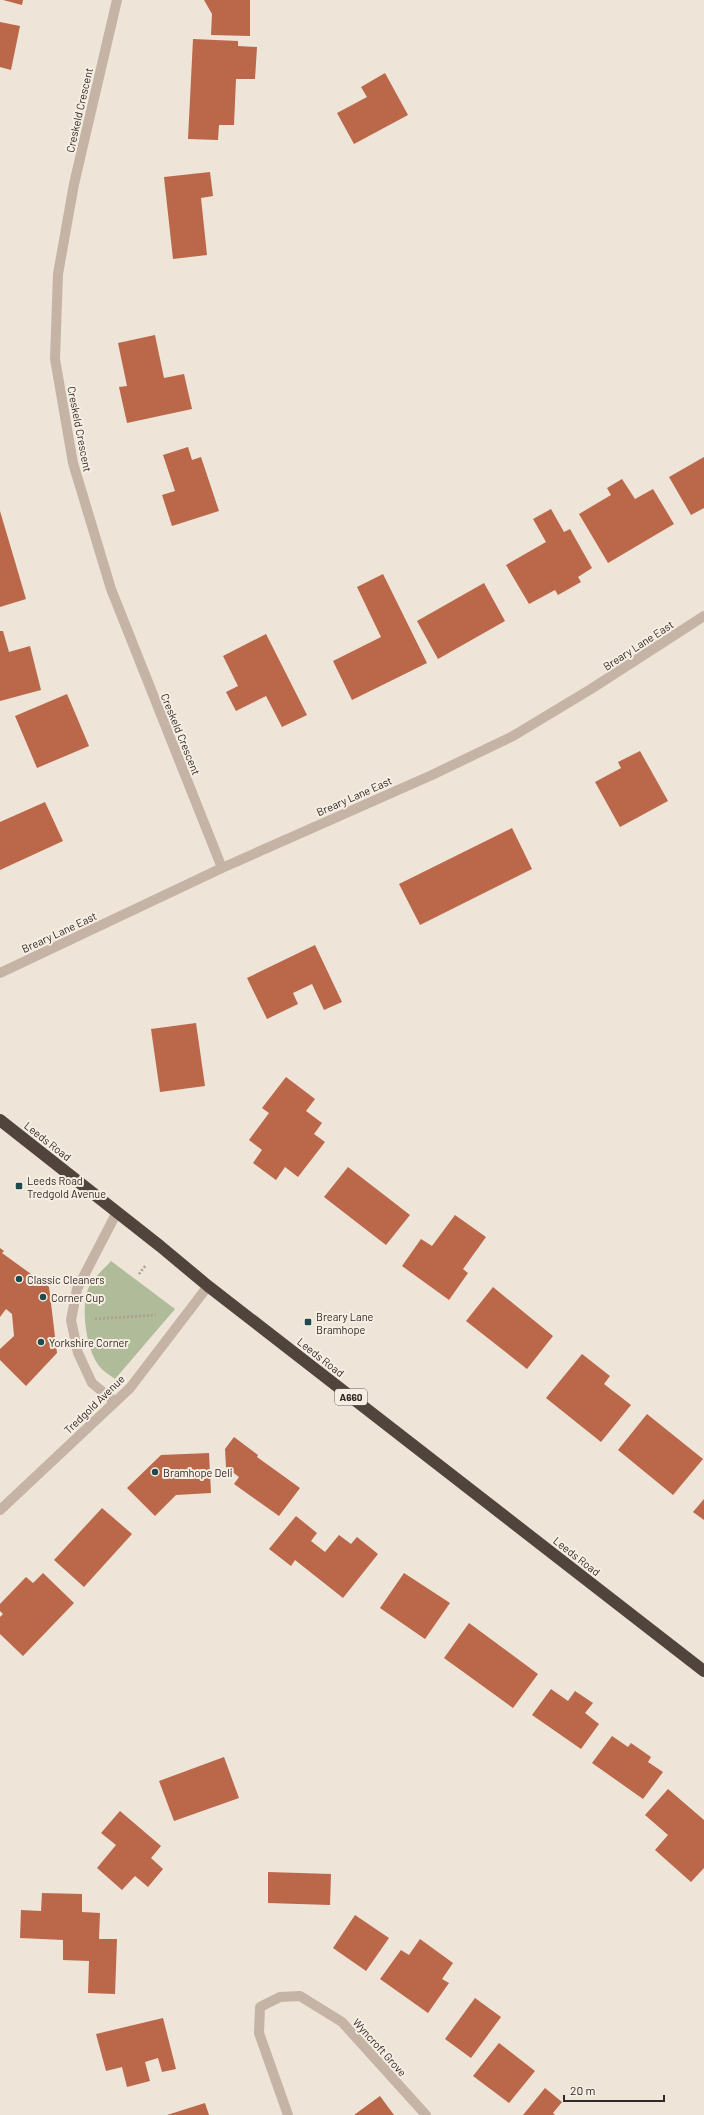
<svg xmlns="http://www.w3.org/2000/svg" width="704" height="2115" font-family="Barlow,sans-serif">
  <rect width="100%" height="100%" fill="#eee4d8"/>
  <path fill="#afbb99" d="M111 1261 175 1309 115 1379C110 1375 104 1372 100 1367 86 1351 80 1306 89 1287 93 1278 104 1269 111 1261Z"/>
  <path fill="#bb6749" d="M3 0H23L22 5Z
    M204 0H250V36L211 35 212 14Z
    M0 22 20 26 11 70 0 67Z
    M193 39 238 41V46L257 47 255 79H236L234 125H219L218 140 188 139Z
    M385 73 408 115 354 144 337 113 367 97 361 87Z
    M210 172 213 196 201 198 207 255 173 259 164 177Z
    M155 335 164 378 184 374 192 409 127 423 119 387 127 386 118 343Z
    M188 447 192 460 201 457 219 511 172 526 162 495 175 491 163 455Z
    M704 457V508L691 515 669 477Z
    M622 479 635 499 653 489 674 524 608 563 579 514 611 495 607 488Z
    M551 509 564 532 570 529 592 568 578 577 581 582 558 595 555 590 529 604 506 565 546 542 533 519Z
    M0 511 26 599 0 607Z
    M383 574 427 663 352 700 333 661 381 637 357 587Z
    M484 583 505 621 438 659 417 621Z
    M0 631H3L9 652 30 646 41 690 0 701Z
    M266 634 307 715 282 727 266 696 236 711 226 692 238 686 223 656Z
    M67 694 89 746 37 768 15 716Z
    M640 751 668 801 620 827 595 782 621 768 618 762Z
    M45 802 63 841 0 870V822Z
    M512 828 532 869 420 925 399 884Z
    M315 945 342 1002 324 1010 312 984 293 993 298 1004 267 1019 247 978Z
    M196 1023 205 1086 160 1092 151 1029Z
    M286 1077 315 1099 306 1111 322 1123 314 1134 325 1142 298 1177 285 1167 276 1180 253 1163 262 1150 249 1140 269 1113 262 1108Z
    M348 1167 410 1215 386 1245 324 1197Z
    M455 1215 486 1237 463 1269 468 1273 449 1300 402 1266 421 1239 432 1246Z
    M0 1248 4 1251 2 1253 49 1287 57 1353 26 1386 0 1360V1349L14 1336 12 1314 6 1309 0 1317Z
    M493 1287 553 1336 527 1369 466 1321Z
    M582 1354 610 1376 604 1384 631 1405 601 1442 546 1398Z
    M647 1414 703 1459 673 1495 618 1450Z
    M234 1437 258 1455 257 1457 300 1488 279 1516 234 1484 239 1477 226 1467 225 1449Z
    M209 1453 211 1493 176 1495 155 1516 127 1488 161 1455Z
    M704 1499V1520L693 1512Z
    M102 1508 132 1534 84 1587 54 1560Z
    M296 1516 317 1533 311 1541 325 1552 339 1535 351 1544 357 1537 378 1554 343 1598 295 1560 291 1566 269 1549Z
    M43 1573 74 1603 23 1656 0 1634V1617L3 1614 0 1611V1604L26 1577 33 1583Z
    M404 1573 450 1603 425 1639 380 1608Z
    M469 1623 538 1674 513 1708 444 1658Z
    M551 1689 568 1701 575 1691 593 1703 585 1713 599 1724 581 1749 532 1715Z
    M612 1736 628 1747 631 1743 651 1757 648 1762 663 1772 643 1799 592 1763Z
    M224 1757 239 1798 174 1821 159 1781Z
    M668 1789 704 1820V1868L691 1882 655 1850 668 1835 645 1815Z
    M120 1811 161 1846 151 1858 163 1869 148 1887 135 1876 122 1890 97 1868 116 1845 101 1833Z
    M268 1872 331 1874 330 1905 268 1903Z
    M42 1893 82 1894V1912L100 1913 99 1939H117L115 1994 88 1993 89 1961 63 1960V1940L20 1938 21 1910 41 1911Z
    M355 1915 389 1938 366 1971 333 1948Z
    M420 1939 453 1963 442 1979 449 1983 428 2013 380 1979 401 1950 409 1955Z
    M475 1998 501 2017 471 2058 445 2039Z
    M163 2018 176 2069 162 2072 158 2058 145 2062 150 2081 127 2087 122 2067 106 2071 96 2034Z
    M499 2043 535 2071 509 2103 473 2076Z
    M545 2088 562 2102 553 2113 555 2115H523Z
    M380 2096 394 2115H354Z
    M205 2103 209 2115H167Z"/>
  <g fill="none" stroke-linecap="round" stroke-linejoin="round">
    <path stroke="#b09e90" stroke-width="2.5" stroke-dasharray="2 2" stroke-linecap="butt" d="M139 1274 146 1265
      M95 1319 156 1315"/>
    <path stroke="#c5b4a5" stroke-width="10" d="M115 1402 92 1383 78 1353 71 1320 77 1289 117 1212"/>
    <path stroke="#c5b4a5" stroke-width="10" d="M117 0 74 184 58 274 55 359 73 463 111 589 222 868
      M0 973 222 868 432 775 513 736 591 689 704 616
      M0 1510 130 1388 208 1286
      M288 2115 259 2033 260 2007 280 1997 300 1996 342 2022 426 2115"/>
    <path stroke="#51443d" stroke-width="12" d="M0 1120 160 1246 208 1286 704 1671"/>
  </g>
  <g fill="#1f4a4e" stroke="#f6eee3" stroke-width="1.5">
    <rect x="15" y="1182" width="8" height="8" rx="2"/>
    <circle cx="19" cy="1279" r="4"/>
    <circle cx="43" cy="1297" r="4"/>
    <rect x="304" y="1318" width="8" height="8" rx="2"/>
    <circle cx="41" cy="1342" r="4"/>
    <circle cx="155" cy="1472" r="4"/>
  </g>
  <g text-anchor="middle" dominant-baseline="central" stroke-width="4" stroke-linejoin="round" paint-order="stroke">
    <rect fill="#f6eee3" stroke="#6c645f" stroke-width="1" x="335" y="1389" width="32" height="16" rx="3"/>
    <g font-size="10" font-weight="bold" fill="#312926">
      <text x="351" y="1397">A660</text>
    </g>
    <g font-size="11" fill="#312926" stroke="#f6eee3">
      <text transform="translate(79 110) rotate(-77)">Creskeld Crescent</text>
      <text transform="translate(80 429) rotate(79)">Creskeld Crescent</text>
      <text transform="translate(638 645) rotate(-33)">Breary Lane East</text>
      <text transform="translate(181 734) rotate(68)">Creskeld Crescent</text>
      <text transform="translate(354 796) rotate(-24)">Breary Lane East</text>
      <text transform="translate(59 932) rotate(-25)">Breary Lane East</text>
      <text transform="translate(48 1141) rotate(38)">Leeds Road</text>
      <text transform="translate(321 1357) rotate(38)">Leeds Road</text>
      <text transform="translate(94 1404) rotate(-44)">Tredgold Avenue</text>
      <text transform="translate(577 1556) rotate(38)">Leeds Road</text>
      <text transform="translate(380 2047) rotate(48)">Wyncroft Grove</text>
    </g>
    <g font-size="11" fill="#312926" stroke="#f6eee3" text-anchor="start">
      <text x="27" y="1180">Leeds Road<tspan x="27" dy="13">Tredgold Avenue</tspan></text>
      <text x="27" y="1279">Classic Cleaners</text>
      <text x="51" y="1297">Corner Cup</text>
      <text x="316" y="1316">Breary Lane<tspan x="316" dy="13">Bramhope</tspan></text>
      <text x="49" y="1342">Yorkshire Corner</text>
      <text x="163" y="1472">Bramhope Deli</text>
    </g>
  </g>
  <path d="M564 2095v6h100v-6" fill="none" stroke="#312926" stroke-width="2"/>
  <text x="570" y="2095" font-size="12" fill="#312926" stroke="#f6eee3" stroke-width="3" paint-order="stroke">20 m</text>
</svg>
